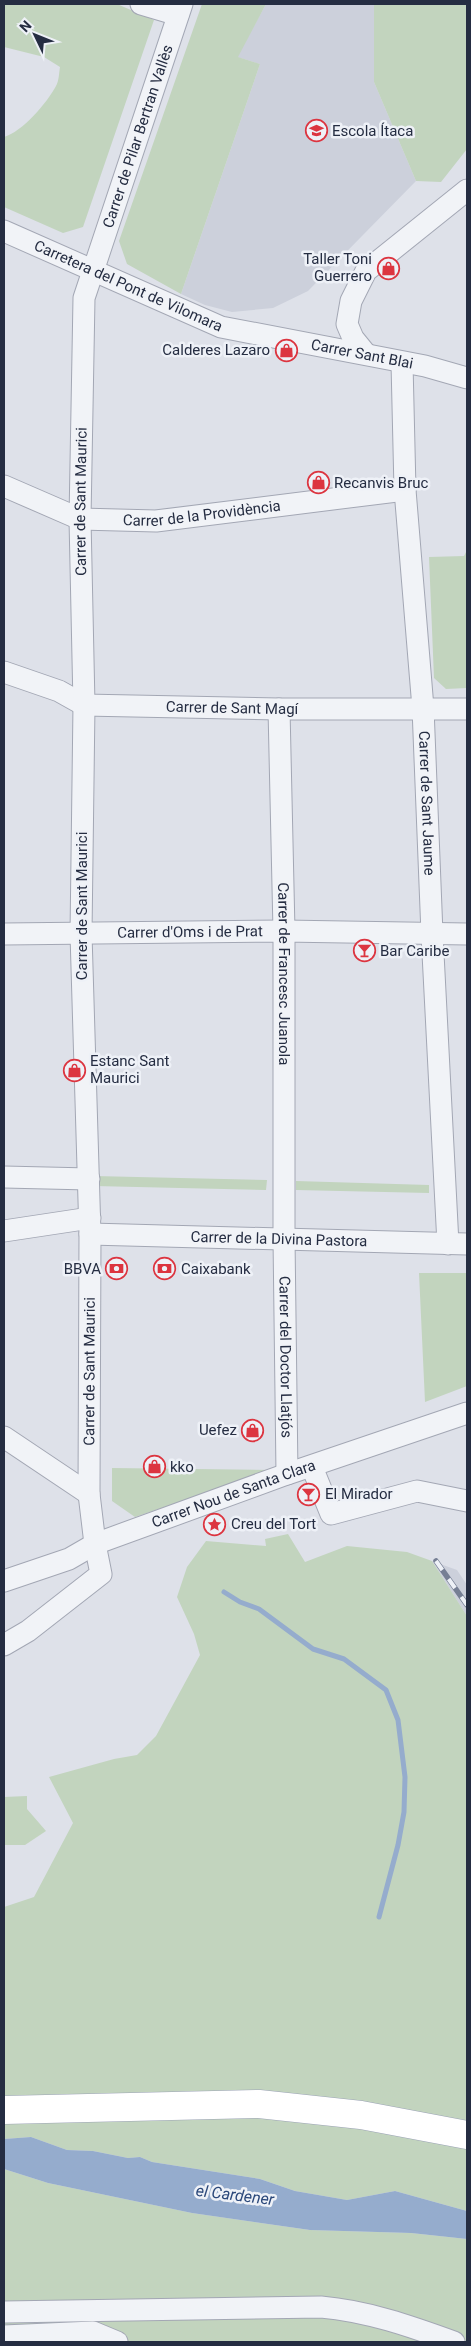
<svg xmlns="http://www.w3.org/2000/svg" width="471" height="2346" font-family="Roboto,sans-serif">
  <rect width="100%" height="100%" fill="#dee1e9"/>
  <path fill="#ccd0db" d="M266 4H374V82L416 181 308 291 273 308 232 312 205 305 181 294 260 64 237 57Z
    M432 1561 457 1570 467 1585V1616Z"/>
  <path fill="#c2d4be" d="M4 4H117L154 20 83 227 63 233 4 207V137C22 132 47 103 56 86 59 81 59 73 60 67L44 57 4 47Z
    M202 4H266L238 57 260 64 181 294 127 264 119 241Z
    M374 4H467V149L441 182 416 181 374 82Z
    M467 550V688L446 689 434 678 429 557 464 556Z
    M94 1176 267 1180 266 1190 94 1186Z
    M296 1181 429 1185V1193L296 1190Z
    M419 1273H467V1386L425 1402Z
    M112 1468 272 1470 135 1517 112 1501Z
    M288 1534 305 1562 347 1546 407 1552 432 1561 467 1616V2211L395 2191 347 2200 295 2191 260 2179 152 2162 140 2157 128 2158 93 2151 67 2150 31 2137 4 2139V1907L34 1897 73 1823 49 1777 114 1759 137 1755 156 1736 200 1655 194 1634 177 1597 187 1567 206 1541 266 1546 265 1539Z
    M27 1796V1809L46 1831 25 1845H4V1797Z
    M4 2169 48 2183 192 2213 310 2230 411 2233 467 2239V2342H4Z"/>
  <path fill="#95accd" d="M31 2137 67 2150 93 2151 128 2158 140 2157 152 2162 260 2179 295 2191 347 2200 395 2191 467 2211V2239L411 2233 310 2230 192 2213 48 2183 4 2169V2139Z"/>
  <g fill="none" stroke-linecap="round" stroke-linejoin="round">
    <path stroke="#95accd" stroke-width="5" d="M224 1592 240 1602 259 1609 313 1649 344 1659 386 1690 398 1720 405 1777 404 1812 398 1845 379 1917"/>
    <defs>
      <g id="minor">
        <path d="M141 4 178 15"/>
        <path id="s1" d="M4 231 221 327 425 366 467 378"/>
        <path d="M366 354 353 338 347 324 351 301 366 271 467 190"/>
        <path id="s2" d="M402 363 405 490 423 708 432 934 448 1244"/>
        <path id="s3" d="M4 486 80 519 156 521 405 490"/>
        <path id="s4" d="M4 672 59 691 84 705 279 709H467"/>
        <path id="s5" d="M279 709 284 931V1238L287 1474"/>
        <path id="s6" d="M4 934 284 931 467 934"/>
        <path d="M4 1177 89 1179"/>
        <path d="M4 1231 90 1218"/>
        <path id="s7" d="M90 1234 467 1244"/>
        <path d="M4 1437 89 1494"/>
        <path d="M312 1467 331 1514 417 1491 467 1501"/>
        <path id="s8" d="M4 1581 69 1559 95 1544 287 1474 467 1413"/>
        <path id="s9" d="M4 1645 28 1631 101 1574 95 1544 89 1494 90 1234 81 934 84 705 80 519 84 298 182 4"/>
        <path d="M4 2312 321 2307C367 2311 410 2326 454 2342"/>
        <path d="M4 2336 93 2332 117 2342"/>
      </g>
      <path id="major" d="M4 2110 259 2104 361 2115 467 2135"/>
    </defs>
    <use href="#minor" stroke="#a3a7b4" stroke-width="23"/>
    <use href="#major" stroke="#9ca4b6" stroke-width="29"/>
    <use href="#minor" stroke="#f1f3f7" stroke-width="21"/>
    <use href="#major" stroke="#fff" stroke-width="28"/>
    <defs>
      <path id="rail" d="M436 1561 467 1605"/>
    </defs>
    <use href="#rail" stroke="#767f94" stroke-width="5.5"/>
    <use href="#rail" stroke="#eef1f7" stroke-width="4" stroke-dasharray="11" stroke-linecap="butt"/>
  </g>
  <defs>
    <symbol id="school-ring" viewBox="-11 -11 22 22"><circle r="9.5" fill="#eef1f7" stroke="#dc3540" stroke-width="1.5"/><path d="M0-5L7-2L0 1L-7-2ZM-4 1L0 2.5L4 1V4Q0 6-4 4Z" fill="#dc3540"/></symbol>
    <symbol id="shop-ring" viewBox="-11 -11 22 22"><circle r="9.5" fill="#eef1f7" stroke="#dc3540" stroke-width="1.5"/><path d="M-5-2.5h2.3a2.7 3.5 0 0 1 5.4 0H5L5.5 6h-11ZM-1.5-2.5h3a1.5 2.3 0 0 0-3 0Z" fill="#dc3540"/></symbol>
    <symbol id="bar-ring" viewBox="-11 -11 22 22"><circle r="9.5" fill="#eef1f7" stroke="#dc3540" stroke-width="1.5"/><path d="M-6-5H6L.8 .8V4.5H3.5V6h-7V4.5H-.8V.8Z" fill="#dc3540"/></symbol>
    <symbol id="bank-ring" viewBox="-11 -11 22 22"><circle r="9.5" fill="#eef1f7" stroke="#dc3540" stroke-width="1.5"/><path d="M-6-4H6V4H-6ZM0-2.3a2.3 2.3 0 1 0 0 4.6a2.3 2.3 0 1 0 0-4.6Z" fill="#dc3540"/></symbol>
    <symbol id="sight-ring" viewBox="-11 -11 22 22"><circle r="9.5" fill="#eef1f7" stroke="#dc3540" stroke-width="1.5"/><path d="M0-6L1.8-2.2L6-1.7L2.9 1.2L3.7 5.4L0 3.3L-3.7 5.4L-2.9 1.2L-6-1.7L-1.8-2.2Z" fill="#dc3540"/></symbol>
  </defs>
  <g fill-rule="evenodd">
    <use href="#school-ring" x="304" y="118" width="25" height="25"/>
    <use href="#shop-ring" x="376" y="256" width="25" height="25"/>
    <use href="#shop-ring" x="274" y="338" width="25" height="25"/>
    <use href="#shop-ring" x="306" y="470" width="25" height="25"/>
    <use href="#bar-ring" x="352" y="938" width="25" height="25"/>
    <use href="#shop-ring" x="62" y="1058" width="25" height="25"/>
    <use href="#bank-ring" x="104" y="1256" width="25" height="25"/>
    <use href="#bank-ring" x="152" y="1256" width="25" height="25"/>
    <use href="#shop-ring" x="240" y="1418" width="25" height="25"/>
    <use href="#shop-ring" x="142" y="1454" width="25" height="25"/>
    <use href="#bar-ring" x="296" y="1482" width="25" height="25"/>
    <use href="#sight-ring" x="202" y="1512" width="25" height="25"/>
  </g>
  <g text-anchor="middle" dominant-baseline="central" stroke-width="5" stroke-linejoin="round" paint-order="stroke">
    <g font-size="15" fill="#252d42" stroke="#eef1f7" text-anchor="start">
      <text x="332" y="131">Escola Ítaca</text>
      <text x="372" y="259" text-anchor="end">Taller Toni<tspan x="372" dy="17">Guerrero</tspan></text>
      <text x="270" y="350" text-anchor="end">Calderes Lazaro</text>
      <text x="334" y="483">Recanvis Bruc</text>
      <text x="380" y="951">Bar Caribe</text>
      <text x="90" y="1061">Estanc Sant<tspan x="90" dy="17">Maurici</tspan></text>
      <text x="101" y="1269" text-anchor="end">BBVA</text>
      <text x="181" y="1269">Caixabank</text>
      <text x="237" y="1430" text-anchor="end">Uefez</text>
      <text x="170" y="1467">kko</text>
      <text x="325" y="1494">El Mirador</text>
      <text x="231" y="1524">Creu del Tort</text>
    </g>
    <g font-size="15" fill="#252d42" stroke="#eef1f7">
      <text stroke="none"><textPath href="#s9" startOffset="1568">Carrer de Pilar Bertran Vallès</textPath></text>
      <text stroke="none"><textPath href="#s1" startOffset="136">Carretera del Pont de Vilomara</textPath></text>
      <text stroke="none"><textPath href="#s1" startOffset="381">Carrer Sant Blai</textPath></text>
      <text stroke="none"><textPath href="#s9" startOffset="1194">Carrer de Sant Maurici</textPath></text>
      <text stroke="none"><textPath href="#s3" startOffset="205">Carrer de la Providència</textPath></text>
      <text stroke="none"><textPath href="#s4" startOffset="235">Carrer de Sant Magí</textPath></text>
      <text stroke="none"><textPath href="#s2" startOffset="441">Carrer de Sant Jaume</textPath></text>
      <text transform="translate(82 906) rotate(-90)">Carrer de Sant Maurici</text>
      <text stroke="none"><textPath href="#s6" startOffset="186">Carrer d'Oms i de Prat</textPath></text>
      <text stroke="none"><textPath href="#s5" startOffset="265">Carrer de Francesc Juanola</textPath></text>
      <text stroke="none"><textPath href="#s7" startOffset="189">Carrer de la Divina Pastora</textPath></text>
      <text stroke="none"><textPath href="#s5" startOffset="648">Carrer del Doctor Llatjós</textPath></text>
      <text stroke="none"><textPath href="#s9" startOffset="324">Carrer de Sant Maurici</textPath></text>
      <text stroke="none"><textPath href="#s8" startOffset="246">Carrer Nou de Santa Clara</textPath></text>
    </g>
    <g font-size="16" font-style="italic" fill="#2b487a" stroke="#eef1f7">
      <text transform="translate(235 2195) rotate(7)">el Cardener</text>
    </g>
  </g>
  <rect width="471" height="2346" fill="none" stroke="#252d42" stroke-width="10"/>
  <g transform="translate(35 35) rotate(313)" stroke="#eef1f7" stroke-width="4" paint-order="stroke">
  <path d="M0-4L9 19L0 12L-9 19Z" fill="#252d42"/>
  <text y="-8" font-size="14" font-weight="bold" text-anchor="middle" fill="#252d42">N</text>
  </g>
</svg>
